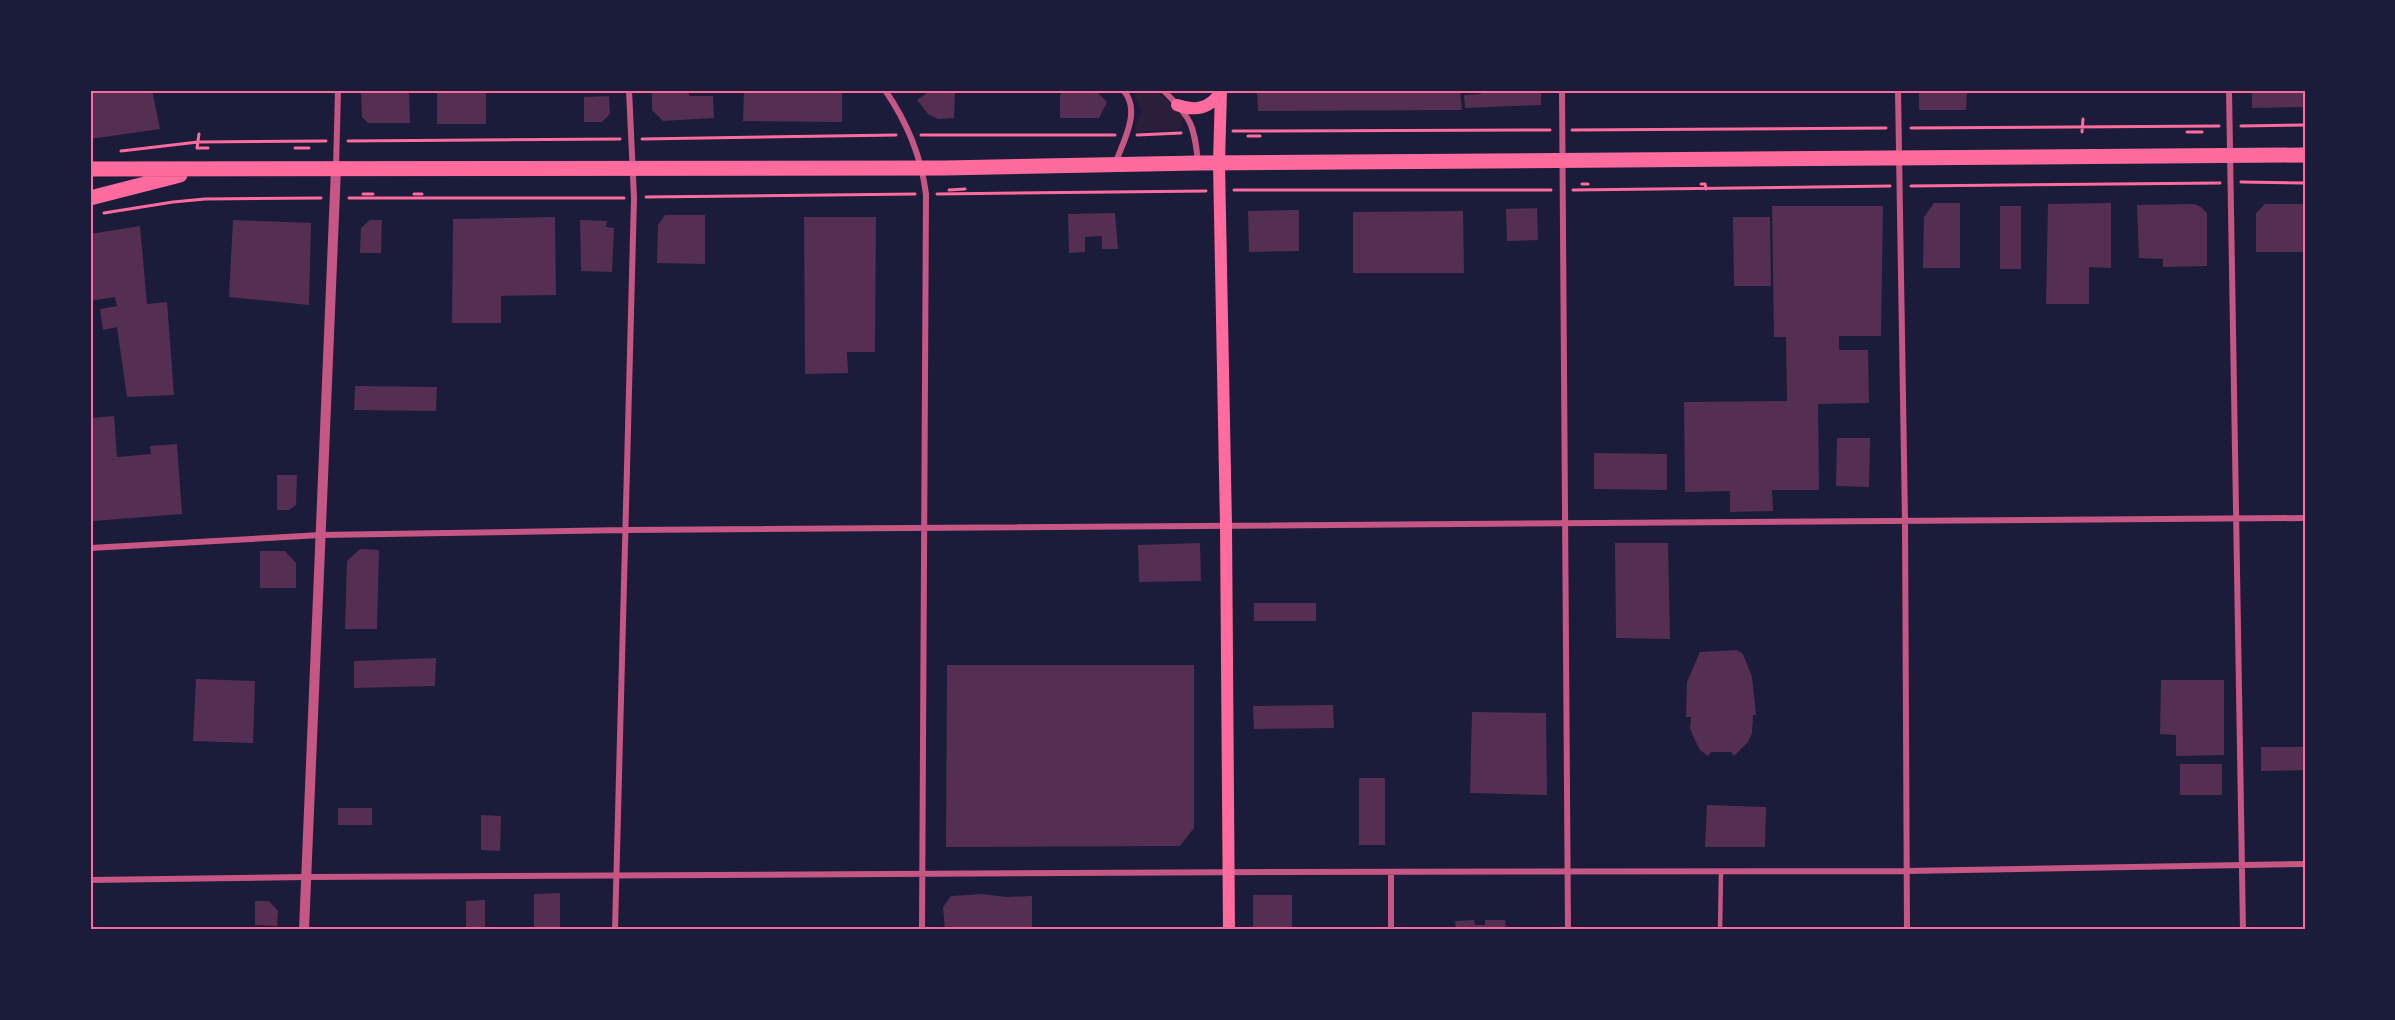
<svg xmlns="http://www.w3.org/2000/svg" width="2395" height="1020" font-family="Helvetica,sans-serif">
  <rect width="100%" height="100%" fill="#1b1b3a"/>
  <path fill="#2a1e3b" d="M1133 90H1157L1184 117 1182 126 1179 129 1134 132 1141 111Z"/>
  <path fill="#542f53" d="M90 90 129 92 152 90 160 129 90 139Z
    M361 90H409L410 123H368L362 117Z
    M437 90H486V124H437Z
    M652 90H689V96H713L714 118 663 121 652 110Z
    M744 90H842V122L743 121Z
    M931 90H955L954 118 938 119 928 114 917 100Z
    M1065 90H1095L1107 102 1099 118H1060V95Z
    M1257 90H1460L1462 110 1258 111Z
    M1481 90H1541V105L1465 108 1464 95 1481 94Z
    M1919 90H1967L1966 110H1919Z
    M2252 90H2305V107L2252 108Z
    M609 96 610 114 602 122H584V97Z
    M1934 203H1960V268H1923L1924 217Z
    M2111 203V268L2089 267V304H2046L2048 204Z
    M2194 204 2201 207 2207 213V266L2163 267V259L2139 258 2137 205Z
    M2265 204H2305V252H2256V213Z
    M1772 206H1883L1881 336H1839V350H1868L1869 403 1818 404 1819 490H1772L1773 511 1730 512V491L1685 492 1684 402 1787 401 1786 337H1774Z
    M2000 206H2021V269H2000Z
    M1537 208 1538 240 1507 241 1506 209Z
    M1299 210V251L1249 252 1248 211Z
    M1463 211 1464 273H1353V212Z
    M1115 213 1118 249H1102V236L1085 237V252L1069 253 1068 214Z
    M665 215H705V264L657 263 658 225Z
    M555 217 556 295 501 296V323H452L453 219Z
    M804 217H876L875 352H847L848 373 805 374Z
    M1733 217H1770L1771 286H1734Z
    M233 220 311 223 309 305 229 297Z
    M370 220H382L381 253H360L361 228Z
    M580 220 607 221 606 227 614 228 612 272 581 271Z
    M140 226 147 304 167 302 174 395 127 397 117 327 103 330 100 309 117 306 115 297 90 301V234Z
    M355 386 437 387 436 411 354 410Z
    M114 416 117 457 151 454 150 446 177 444 182 514 93 521 90 476V418Z
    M1837 438H1870L1869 487 1836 486Z
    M1594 453 1667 454V490L1594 489Z
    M277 475H297L296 505 289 510H277Z
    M1200 543 1201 581 1139 582 1138 545Z
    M1615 543H1668L1670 639 1616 638Z
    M360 549 379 550 377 629H345L347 561Z
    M260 551H285L296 563V588H260Z
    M1254 603H1316V621H1254Z
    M1737 650 1743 654 1752 677 1756 715H1753L1752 733 1748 742 1734 756 1731 752H1711L1708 756 1700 750 1694 738 1690 728 1691 717H1686L1687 682 1700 652Z
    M436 658 435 686 354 688V661Z
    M947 665H1194V828L1180 846 946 847Z
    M196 679 255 681 253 743 193 741Z
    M2161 680H2224V755L2176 756V735L2160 734Z
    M1333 705 1334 728 1254 729 1253 706Z
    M1472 712 1546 713 1547 795 1470 793Z
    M2261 747H2305V770L2261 771Z
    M2180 764H2222V795H2180Z
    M1359 778H1385V845H1359Z
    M1707 805 1766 807 1765 847H1705Z
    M338 808H372V825H338Z
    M481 815 501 816 500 851 481 850Z
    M560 893V930H534V894Z
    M982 894 1007 897 1032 896V930H945L943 907 951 896Z
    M1253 895H1292V930H1253Z
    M485 900V930H466V901Z
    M255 901H269L278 911 277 926 255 925Z
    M1474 920 1475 925H1485V920H1505L1506 930H1456L1455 921Z"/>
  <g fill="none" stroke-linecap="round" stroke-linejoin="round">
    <path stroke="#ff6b9d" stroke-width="3" d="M2241 126 2305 125
      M1911 128 2219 126
      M1572 130 1886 128
      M1233 131 1550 130
      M2082 132 2083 119
      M2187 132H2202
      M199 134 197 148H208
      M921 135H1115
      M1137 135 1181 133
      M1248 136H1260
      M642 139 896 135
      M348 141 620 139
      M295 148H309
      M121 151 198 142 326 141
      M2241 182 2305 183
      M1582 184H1588
      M1701 184H1705L1706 189
      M1911 186 2220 183
      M949 190 965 189
      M1234 190H1551
      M1573 190 1890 186
      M363 194H373
      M414 194H422
      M937 194 1206 191
      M646 197 915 194
      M349 198H624
      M104 213 173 202 205 199 321 198"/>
    <path stroke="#c65784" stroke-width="4.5" d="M1720 930 1721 872"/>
    <path stroke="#c65784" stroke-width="6" d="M885 90C907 122 921 155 926 194L922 930
      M1163 90C1191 118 1194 123 1198 162
      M1562 90 1568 930
      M1898 90 1905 521 1907 930
      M2229 90 2243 930
      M1115 164C1123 142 1142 110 1123 90
      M336 168 338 90
      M90 548 321 535 626 530 2305 518
      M1391 873V930
      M90 880 306 877 1276 872 1906 871 2305 864
      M615 930 634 198 629 90"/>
    <path stroke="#c65784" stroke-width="10" d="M304 930 336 168"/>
    <path stroke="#ff6b9d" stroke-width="12" d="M1221 90 1219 163 1226 526 1229 930
      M1177 105C1196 112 1210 108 1221 92"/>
    <path stroke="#ff6b9d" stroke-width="15" d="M90 169 945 168 1198 163 2305 155
      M90 198 180 175"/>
  </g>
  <rect width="2395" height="1020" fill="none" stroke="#1b1b3a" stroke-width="183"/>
  <rect x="92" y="92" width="2212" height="836" fill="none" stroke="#ff6b9d" stroke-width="2"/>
</svg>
